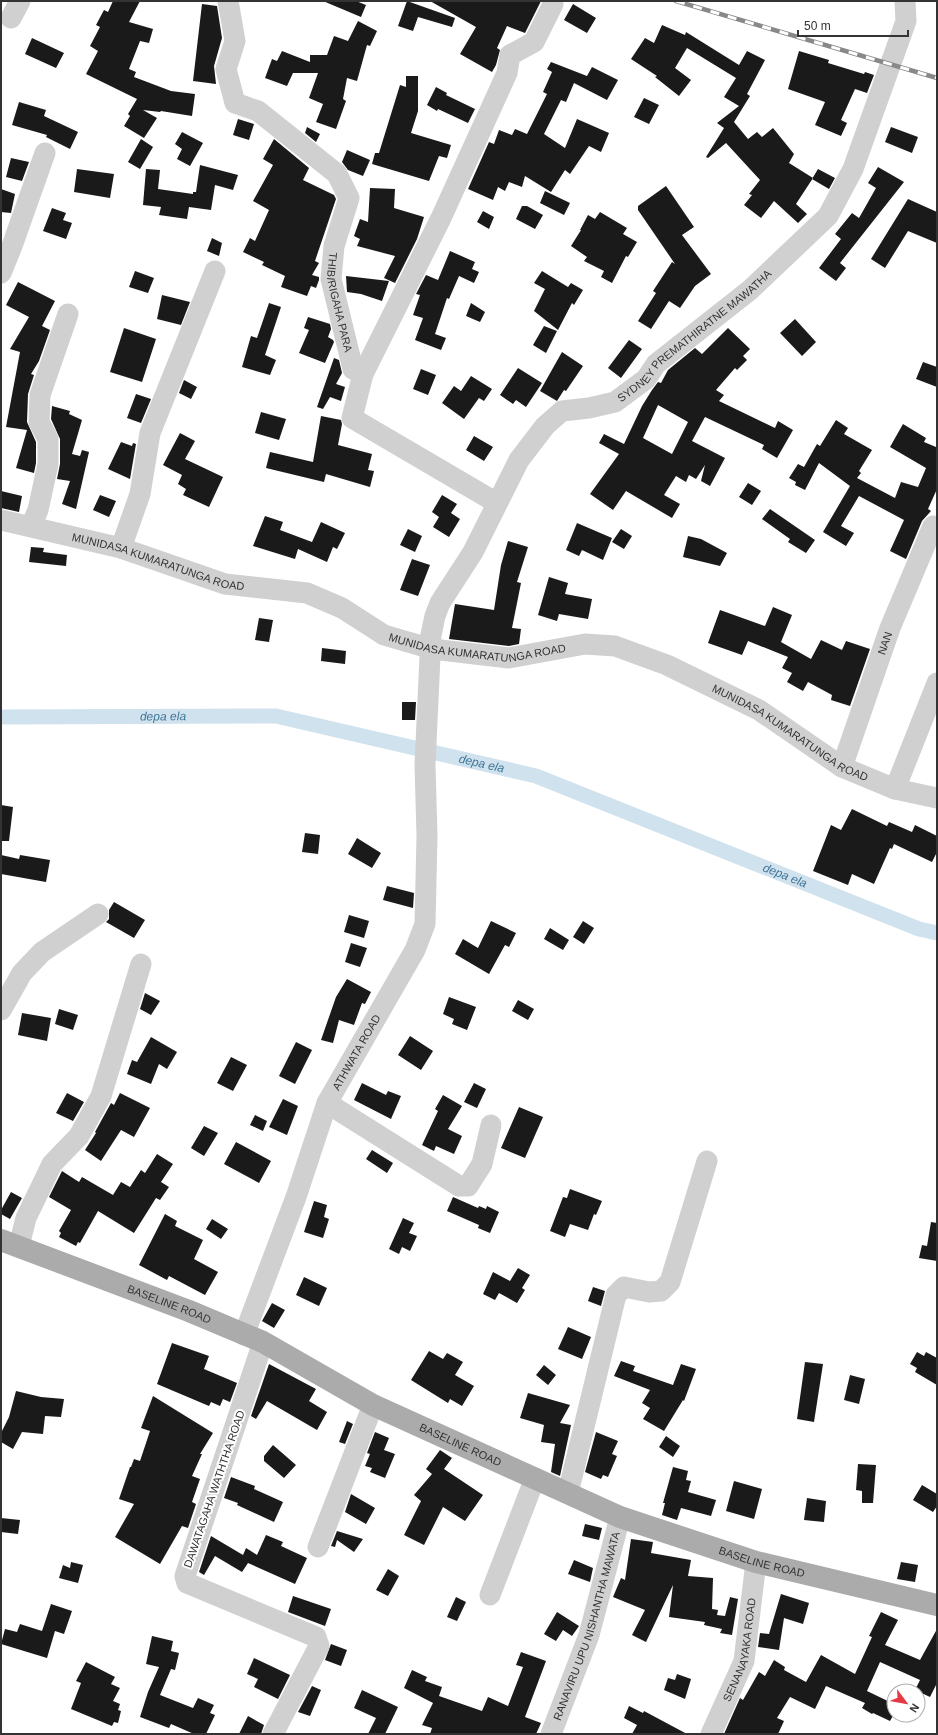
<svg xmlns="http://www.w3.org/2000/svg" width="938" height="1735" font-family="Helvetica,sans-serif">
  <rect width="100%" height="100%" fill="#fff"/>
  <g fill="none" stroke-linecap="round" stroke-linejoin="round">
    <path stroke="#cfe2ee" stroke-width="15" id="s1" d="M1 717 276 716 536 776 919 929 937 933"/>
  </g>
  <path fill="#1a1a1a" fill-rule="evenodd" d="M113 1H140L129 22 153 29 149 43 140 41 129 69 136 72 134 77 171 91 195 94 192 116 161 111 160 112 143 110 157 118 144 138 124 126 130 116 128 114 137 99 86 74 98 51 90 46 100 27 96 25 104 10 108 12Z
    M323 1H356L366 5 361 17Z
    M407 1 455 18 452 27 418 17 413 31 398 26Z
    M430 1H541L525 33 507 26 497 48 500 50 496 65 492 72 460 54 476 27Z
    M202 4 217 6 222 38 214 66 216 84 193 81Z
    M573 4 596 18 587 33 564 20Z
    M358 21 377 31 370 46 367 45 357 81 347 78 343 99 346 101 336 129 316 122 323 104 309 98 318 73H293L287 86 265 78 272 59 277 61 282 51 310 62V55H327L334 36 348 41Z
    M662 25 685 35 686 32 739 65 747 51 765 60 747 94 750 96 734 122 748 139 757 132 762 137 773 128 794 154 789 163 813 178 796 204 807 214 798 223 774 201 761 218 744 205 752 195 749 194 760 180 726 143 708 158 706 157 724 128 717 123 739 106 724 97 736 78 687 48 675 68 691 80 679 96 655 77 657 76 631 59 645 38 654 43Z
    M32 38 64 53 56 68 25 54Z
    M799 51 829 60 828 63 864 74 865 72 874 75 867 93 855 89 841 120 847 123 841 136 815 125 825 102 788 89Z
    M551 62 587 76 592 67 618 80 607 100 574 83 566 102 561 100 544 134 565 148 577 119 609 133 601 152 589 146 570 174 565 170 551 192 525 176 522 187 509 182 505 191 498 187 493 200 468 189 489 142 494 144 499 130 512 135 515 129 527 134 547 94 543 92 552 72 547 69Z
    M406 76H418V111L411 133 451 145 447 158 439 156 429 181 372 164 375 153H379L400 85 406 87Z
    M436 87 447 93 446 95 475 109 468 123 438 109 437 111 427 105Z
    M644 98 659 105 649 124 634 117Z
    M19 102 46 110 44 116 78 132 70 149 46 137 47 135 12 125Z
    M238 119 254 124 249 140 233 135Z
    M307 127 320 134 316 142 305 133Z
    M891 127 918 137 912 153 885 142Z
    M182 132 203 143 190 166 177 159 182 149 175 144Z
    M141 139 153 147 140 169 128 162Z
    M274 139 309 168 303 180 334 195 336 199 315 261 319 263 312 275 319 277V280L316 288 311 286 307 296 281 287 285 276 262 265 264 262 243 252 250 238 255 241 269 210 253 201 273 165 263 159Z
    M347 150 370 160 363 176 348 170 342 162Z
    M11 158 29 162 22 181 6 177Z
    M200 165 238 175 233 190 215 185 211 210 189 207 187 219 159 215 161 207 143 205 146 169 160 170 158 189 193 194V192H196Z
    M878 167 904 182 840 263 846 268 836 281 819 268 841 239 835 234 852 213 859 218 876 188 868 183Z
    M77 169 114 174 110 198 74 192Z
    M818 169 835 178 829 189 812 179Z
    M666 186 694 227 682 235 711 274 695 286 680 308 669 301 651 329 638 321 656 293 653 291 672 262 675 264 638 210V206Z
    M370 188 395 189 394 208 424 217 417 239 395 283 384 278 395 256 357 246 360 239 354 236 360 219 368 222Z
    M1 189 15 194 11 213 1 212Z
    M545 191 570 203 564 215 540 203Z
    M908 199 937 212V243L908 231 885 268 871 259Z
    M522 206H527L543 215 535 229 516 219Z
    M52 208 66 213 63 220 72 223 66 239 43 231Z
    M483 211 494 217 489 229 477 222Z
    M600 212 627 228 623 234 637 242 628 257 626 256 612 283 601 277 604 271 584 261 587 257 571 246 581 230H580L588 215 595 219Z
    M212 238 222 243 219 256 207 251Z
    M450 251 475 262 472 269 479 272 474 283 459 276 449 299 447 298 435 334 446 338 441 350 415 340 423 318 413 315 420 295 416 294 426 275 438 280Z
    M135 271 154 278 148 293 129 287Z
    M542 271 568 287 571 283 583 290 574 305 572 303 558 330 534 311 545 289 534 283Z
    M346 276 389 281 382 301 361 294 347 292Z
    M18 282 55 301 42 326 50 330 39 361 31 374 34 375 28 394 27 422 36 442V463L34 473 16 468 27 430 6 427 20 352 10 349 29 317 6 305Z
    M162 295 190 302 181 325 157 319Z
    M269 303 281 307 265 355 276 360 270 375 242 367 251 336 257 338Z
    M471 303 485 312 480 322 466 316Z
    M308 317 330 324 331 329 328 337 333 340 334 342 325 363 299 353 309 330 304 328Z
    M795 319 816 342 802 356 780 333Z
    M544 326 557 331 546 353 533 345Z
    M124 328 156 339 142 382 110 372Z
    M728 328 750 349 743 356 747 360 737 370 735 368 716 390 724 395 719 401 775 428 778 421 793 430 777 458 762 449 764 445 705 417 692 441 725 458 710 486 701 481 705 465 696 479 689 475 686 482 676 476 664 495 680 504 672 518 626 491 613 510 590 494 619 454 599 443 604 434 624 444 642 406 652 390 658 382 661 383 668 370 695 348 702 354ZM658 405 688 422 672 454 643 438Z
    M629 340 642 349 621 378 608 368Z
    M562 352 583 366 566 391 564 390 557 401 540 391Z
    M334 358 339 360 342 373 336 384 345 387 341 401 330 397 323 409 317 407Z
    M923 362 937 367V387L916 379Z
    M518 368 542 383 526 407 516 400 513 404 500 395Z
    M421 369 436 375 428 395 413 389Z
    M471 376 492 389 484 401 479 398 464 419 442 403 454 386 461 391Z
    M184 380 197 387 191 399 179 393Z
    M136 394 151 399 141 423 127 418Z
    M52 406 70 411 69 414 82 420 72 454 80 456 82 450 89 452 76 509 62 504 70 481 57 479 60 464V439L51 419Z
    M261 412 286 419 279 440 255 433Z
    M321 416 341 420 342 424 338 445 372 454 368 470 374 471 370 487 326 474 324 482 266 468 270 452 313 462Z
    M836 420 848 428 844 434 872 450 859 471 861 473 857 478 895 498 901 482 918 487 926 468 890 447 903 424 926 438 924 442 936 447 937 445V489L928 509 931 511 922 521 906 559 890 551 904 520 859 496 841 526 854 533 846 546 823 532 850 486 819 463 805 490 795 485 796 482 789 478 798 464 804 467 817 444 820 446Z
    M180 433 195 441 185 459 223 477 209 507 183 495 186 489 178 484 182 475 163 465Z
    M474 436 493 447 484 461 466 450Z
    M121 442 132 446 133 443 136 444 130 479 108 469Z
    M748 483 761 491 752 505 739 497Z
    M1 491 22 496 19 512 1 508Z
    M100 495 116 501 109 517 93 510Z
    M442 495 457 504 451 513 460 519 449 537 433 527 439 517 432 512Z
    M770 509 815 540 806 553 788 542 790 539 762 519Z
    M265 516 283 522 280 530 312 542 321 522 345 533 337 549 333 547 327 562 298 549 295 559 253 546Z
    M577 523 612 538 603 560 582 550 579 556 566 550Z
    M408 529 422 536 415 552 400 545Z
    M621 529 632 536 624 549 612 542Z
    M688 536 701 539 727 553 720 566 683 557Z
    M508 541 528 547 517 582 521 583 512 628 521 629 519 644 509 646 449 639 455 604 494 610 501 565Z
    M31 547 44 548 43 552 67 555 66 566 29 562Z
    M412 559 430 565 418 596 400 590Z
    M549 577 568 583 565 594 592 599 588 619 559 614 557 621 538 615Z
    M773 607 792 615 781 642 811 659 821 640 842 650 846 641 870 649 850 706 831 700 832 695 808 682 803 691 787 682 792 673 782 668 788 657 748 641 742 655 708 643 720 610 765 626Z
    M259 618 273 620 269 642 255 640Z
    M322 648 346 651 345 664 321 661Z
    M402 702H416L415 720H402Z
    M1 805 13 807 9 841H1Z
    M852 809 887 826 889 822 912 832 915 825 937 836V852L932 862 894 844 892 849 890 848 874 884 852 874 848 885 813 871 831 825 841 830Z
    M305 833 320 835 318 854 302 852Z
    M357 838 381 853 372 868 348 854Z
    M1 855 19 859 20 855 50 860 46 882 1 874Z
    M387 886 414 893 413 908 383 900Z
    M114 902 145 920 134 938 106 922 109 919V910Z
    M349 915 369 921 364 938 344 932Z
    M491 921 516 933 509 947 505 945 489 974 455 954 463 939 478 948Z
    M583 921 594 928 584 944 573 937Z
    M550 928 569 940 563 950 544 939Z
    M351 943 367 948 360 967 345 962Z
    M347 979 371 992 365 1004 362 1003 354 1025 339 1020 333 1043 321 1040 336 997Z
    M145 993 160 1001 151 1015 140 1009Z
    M449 997 476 1007 467 1030 452 1024 454 1019 443 1014Z
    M518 1000 534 1009 528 1020 512 1011Z
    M59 1009 78 1015 73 1030 55 1024Z
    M22 1013 51 1018 47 1041 18 1035Z
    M410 1036 433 1051 421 1070 398 1055Z
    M151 1037 177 1052 167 1069 159 1064 151 1084 127 1074 132 1060 137 1062Z
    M296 1042 312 1050 295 1084 279 1076Z
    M231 1057 247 1065 233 1091 217 1083Z
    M362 1083 386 1095 388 1091 401 1096 391 1119 354 1100Z
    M474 1083 486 1089 477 1108 464 1102Z
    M67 1093 84 1102 73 1121 56 1113Z
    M120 1093 150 1108 134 1137 121 1130 101 1161 85 1150 96 1133 95 1132 111 1103 114 1105Z
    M443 1095 462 1106 448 1129 462 1136 454 1154 436 1146 434 1151 422 1145 438 1111 435 1109Z
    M283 1099 298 1106 287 1135 269 1127Z
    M519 1107 543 1117 525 1158 501 1148Z
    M255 1115 267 1121 263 1131 250 1125Z
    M204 1126 218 1133 204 1156 191 1148Z
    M236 1142 271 1161 259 1183 224 1164Z
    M372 1150 393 1163 387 1173 366 1159Z
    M157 1154 173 1164 161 1182 169 1187 160 1200 156 1198 134 1233 98 1211 80 1243 78 1242 76 1246 59 1237 61 1233 59 1231 71 1210 49 1197 62 1171 79 1182 82 1177 113 1195 121 1182 130 1187 141 1170 145 1173Z
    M570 1189 602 1201 596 1215 594 1214 588 1230 570 1224 565 1237 550 1231 563 1197 567 1198Z
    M11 1192 22 1198 10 1219 1 1214V1210Z
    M453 1197 478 1208 479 1206 486 1209 487 1206 499 1212 490 1233 478 1228 479 1225 447 1211Z
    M314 1201 327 1205 324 1217 329 1219 323 1238 304 1232Z
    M165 1214 177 1221 175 1226 203 1240 194 1259 218 1272 205 1295 169 1276 167 1280 139 1265Z
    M403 1218 414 1223 409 1233 417 1236 410 1251 402 1247 399 1254 389 1249Z
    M212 1219 228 1229 221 1239 206 1229Z
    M931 1222 937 1223V1261L919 1258 922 1245 927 1246Z
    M518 1268 530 1275 522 1288 525 1290 517 1303 499 1293 495 1300 483 1294 493 1272 510 1281Z
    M304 1277 327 1288 319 1306 296 1295Z
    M593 1287 605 1291 601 1306 588 1301Z
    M272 1303 285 1310 274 1328 262 1321Z
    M568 1327 591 1337 582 1359 558 1349Z
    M172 1343 209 1356 204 1369 237 1383 230 1402 223 1399 220 1406 211 1402 209 1406 157 1384Z
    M429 1351 443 1359 447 1353 463 1362 455 1375 474 1386 462 1406 450 1399 448 1403 411 1380Z
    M917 1352 924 1356 926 1352 937 1358V1385L915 1372 917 1368 910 1364Z
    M621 1361 635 1366 633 1371 673 1385 681 1364 696 1369 684 1401 683 1400 664 1431 643 1419 650 1408 642 1403 650 1390 614 1376Z
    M805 1362 823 1364 814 1422 797 1419Z
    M269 1364 316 1389 309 1401 327 1412 317 1430 267 1401 256 1419 251 1416Z
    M544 1365 556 1375 548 1385 536 1375Z
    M850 1375 865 1379 859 1404 844 1400Z
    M16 1391 41 1397 64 1399 61 1417 45 1416 43 1434 22 1432 13 1449 1 1442V1433L9 1417Z
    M528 1393 570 1405 560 1423 571 1425 560 1476 551 1472 555 1444 541 1442 544 1425 520 1418Z
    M153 1396 213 1433 200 1454H202L192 1476 200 1479 192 1502 196 1504 188 1528 182 1526 160 1564 115 1537 134 1504 119 1499 130 1467H131L134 1459 140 1461 150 1431 141 1428Z
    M347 1421 353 1424 345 1444 339 1442Z
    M375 1432 389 1438 384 1450 395 1454 385 1478 370 1472 372 1468 365 1466 370 1454 367 1453Z
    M596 1432 618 1441 612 1454 617 1456 608 1477 603 1475 601 1479 585 1472Z
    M666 1436 680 1446 673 1457 659 1447Z
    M273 1445 296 1465 284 1478 264 1461V1456Z
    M440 1450 452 1458 444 1469 483 1495 465 1521 443 1507 424 1545 404 1535 421 1501 414 1495 432 1474 426 1469Z
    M858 1464 876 1465 873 1503H862V1491L856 1490Z
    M673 1467 688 1471 686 1480 691 1481 688 1492 716 1500 711 1516 681 1508 677 1520 662 1515 665 1503H663Z
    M231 1477 255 1486 254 1489 283 1502 274 1522 237 1505 238 1503 224 1498Z
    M734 1481 762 1489 754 1519 726 1511Z
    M922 1485 937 1494V1506L933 1512 913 1500Z
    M351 1494 375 1508 366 1524 345 1512Z
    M807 1498 826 1501 824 1522 804 1520Z
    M1 1518 20 1520 18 1534 1 1532Z
    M585 1524 602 1528 599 1540 582 1536Z
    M337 1531 363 1539 354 1552 337 1540 335 1547 331 1546Z
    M266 1535 283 1542 281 1546 307 1558 295 1584 248 1563 242 1572 215 1556 204 1575 199 1572 211 1536 243 1555 246 1548 257 1555Z
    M631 1539 653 1542 651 1553 691 1560 688 1576 713 1578 712 1609 718 1610 717 1615 725 1616 730 1597 738 1599 732 1635 720 1633 722 1629 704 1625 705 1622 669 1617 673 1585 646 1642 632 1635 645 1610 613 1597 621 1578 625 1580Z
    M574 1560 593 1568 590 1582 568 1574Z
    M71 1562 83 1565 78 1583 59 1578 63 1565 70 1568Z
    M901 1562 918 1565 915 1582 897 1579Z
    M388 1569 399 1576 388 1596 376 1590Z
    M781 1594 809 1603 803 1624 784 1618 779 1650 758 1647 760 1633 769 1634Z
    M293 1596 331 1609 325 1626 288 1612Z
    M456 1597 466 1602 457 1621 447 1617Z
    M51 1604 72 1611 64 1634 55 1631 47 1658 1 1644 5 1629 17 1632 20 1624 42 1631Z
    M557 1612 579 1626 572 1636 563 1630 556 1641 544 1634Z
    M881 1612 898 1620 885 1645 920 1660 937 1629V1683L930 1697 915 1690 920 1680 880 1662 867 1691 894 1704V1714L890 1721 873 1713 872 1714 862 1708 865 1703 826 1686 815 1709 790 1697 777 1718 784 1721 778 1734H724L740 1698 743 1700 759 1672 765 1676 774 1660 785 1667 784 1670 806 1682 821 1655 855 1674 872 1637 869 1636Z
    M152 1636 173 1641 171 1651 179 1653 175 1670 171 1669 160 1695 193 1708 198 1698 214 1705 210 1713 215 1715 206 1734H194L171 1724 169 1728 140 1717 148 1692 159 1667 146 1664Z
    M331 1644 347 1650 341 1666 325 1660Z
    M521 1652 546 1661 525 1717 541 1723 536 1734H430L432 1728 422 1725 433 1703 404 1688 412 1670 427 1677 425 1681 442 1687 439 1696 482 1711 488 1697 508 1706 523 1667 516 1665Z
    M254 1658 290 1675 278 1699 254 1687 258 1679 247 1674Z
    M86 1662 115 1677 111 1684 120 1688 113 1701 120 1704 118 1710 121 1711 118 1723 114 1722 112 1726 71 1709 81 1683 76 1681Z
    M677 1674 691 1679 685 1699 664 1690 668 1678 675 1680Z
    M312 1686 321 1690 310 1716 298 1712Z
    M362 1690 398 1707 385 1734H368L376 1718 354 1708Z
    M629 1706 643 1713 644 1711 687 1734H632L637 1725 624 1718Z
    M248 1716 264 1725 261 1734H239Z"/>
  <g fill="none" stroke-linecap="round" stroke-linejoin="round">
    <g stroke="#d0d0d0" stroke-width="21">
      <path id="s2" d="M228 1 235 41 226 69 235 103 258 111 337 174 349 198 334 246 331 279 353 369 363 374 352 418 497 503"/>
      <path d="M11 18 20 1"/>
      <path d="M1 273 12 246 45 153"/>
      <path d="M363 374 441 218 507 73 510 55 534 42 553 4"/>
      <path id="s3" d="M1 520 121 548 225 584 307 593 342 608 384 635 432 649 509 658 585 644 615 646 667 665 759 710 842 767 895 789 937 798"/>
      <path d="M31 526 38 510 48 464V439L39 422 40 395 68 314"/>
      <path d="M121 548 140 494 150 433 215 271"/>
      <path id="s4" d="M842 767 890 628 933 526 937 528"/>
      <path d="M895 789 937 683"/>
      <path d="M1 1010 22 973 42 952 98 914"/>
      <path d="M327 1103 459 1186H468L482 1164 491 1125"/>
      <path d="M19 1246 26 1218 52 1164 79 1136 101 1096 141 964"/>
      <path id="s5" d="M244 1335 296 1197 327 1103 415 950 425 924 427 836 425 765 431 635 435 616 440 603 473 552 519 460 545 426 562 411 589 408 615 402 646 379 656 364 750 290 828 216 853 169 906 21 905 1"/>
      <path d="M263 1342 185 1576 187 1583 316 1637 319 1646 273 1734"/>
      <path d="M568 1493 616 1295 624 1287 649 1292 661 1291 670 1282 707 1161"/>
      <path d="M318 1547 373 1405"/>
      <path d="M490 1595 535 1478"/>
      <path id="s6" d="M551 1734 589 1635 620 1517"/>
      <path id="s7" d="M711 1734 744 1661 756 1562"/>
    </g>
    <path stroke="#ababab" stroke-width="22" id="s8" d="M1 1240 189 1311 263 1342 373 1405 620 1517 756 1562 937 1605"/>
    <defs>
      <path id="rail" d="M676 1 937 78"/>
    </defs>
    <use href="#rail" stroke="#888" stroke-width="4.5"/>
    <use href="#rail" stroke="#fff" stroke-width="3" stroke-dasharray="9" stroke-linecap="butt"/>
  </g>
  <g text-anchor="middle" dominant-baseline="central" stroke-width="4" stroke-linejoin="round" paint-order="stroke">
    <g font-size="11" fill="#333" stroke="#fff">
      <text stroke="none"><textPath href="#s2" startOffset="365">THIBIRIGAHA PARA</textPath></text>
      <text stroke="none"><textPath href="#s5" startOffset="1160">SYDNEY PREMATHIRATNE MAWATHA</textPath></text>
      <text stroke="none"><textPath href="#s3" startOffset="163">MUNIDASA KUMARATUNGA ROAD</textPath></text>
      <text stroke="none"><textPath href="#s3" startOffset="499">MUNIDASA KUMARATUNGA ROAD</textPath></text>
      <text stroke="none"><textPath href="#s4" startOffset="131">NAN</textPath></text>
      <text stroke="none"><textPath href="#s3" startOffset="835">MUNIDASA KUMARATUNGA ROAD</textPath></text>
      <text stroke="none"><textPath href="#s5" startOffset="305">ATHWATA ROAD</textPath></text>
      <text stroke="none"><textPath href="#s8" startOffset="180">BASELINE ROAD</textPath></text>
      <text stroke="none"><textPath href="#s8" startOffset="504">BASELINE ROAD</textPath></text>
      <text transform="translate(214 1489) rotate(-71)">DAWATAGAHA WATHTHA ROAD</text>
      <text stroke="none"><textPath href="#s8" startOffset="828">BASELINE ROAD</textPath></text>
      <text stroke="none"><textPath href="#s6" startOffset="114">RANAVIRU UPU NISHANTHA MAWATA</textPath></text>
      <text stroke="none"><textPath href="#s7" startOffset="90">SENANAYAKA ROAD</textPath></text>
    </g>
    <g font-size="12" font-style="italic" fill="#3f7597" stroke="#fff">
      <text stroke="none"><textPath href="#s1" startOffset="162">depa ela</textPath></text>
      <text stroke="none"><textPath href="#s1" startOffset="486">depa ela</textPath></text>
      <text stroke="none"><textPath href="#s1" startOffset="810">depa ela</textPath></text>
    </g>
  </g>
  <rect width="938" height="1735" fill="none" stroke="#333333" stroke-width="4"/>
  <g transform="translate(906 1703) rotate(122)"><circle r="19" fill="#ffffff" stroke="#adadad"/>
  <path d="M0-3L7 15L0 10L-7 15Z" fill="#e63946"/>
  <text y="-6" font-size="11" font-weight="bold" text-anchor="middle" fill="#333333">N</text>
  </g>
  <path d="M798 30v6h110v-6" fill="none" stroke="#333333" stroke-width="2"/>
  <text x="804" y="30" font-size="12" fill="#333333" stroke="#ffffff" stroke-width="3" paint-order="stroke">50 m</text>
</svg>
